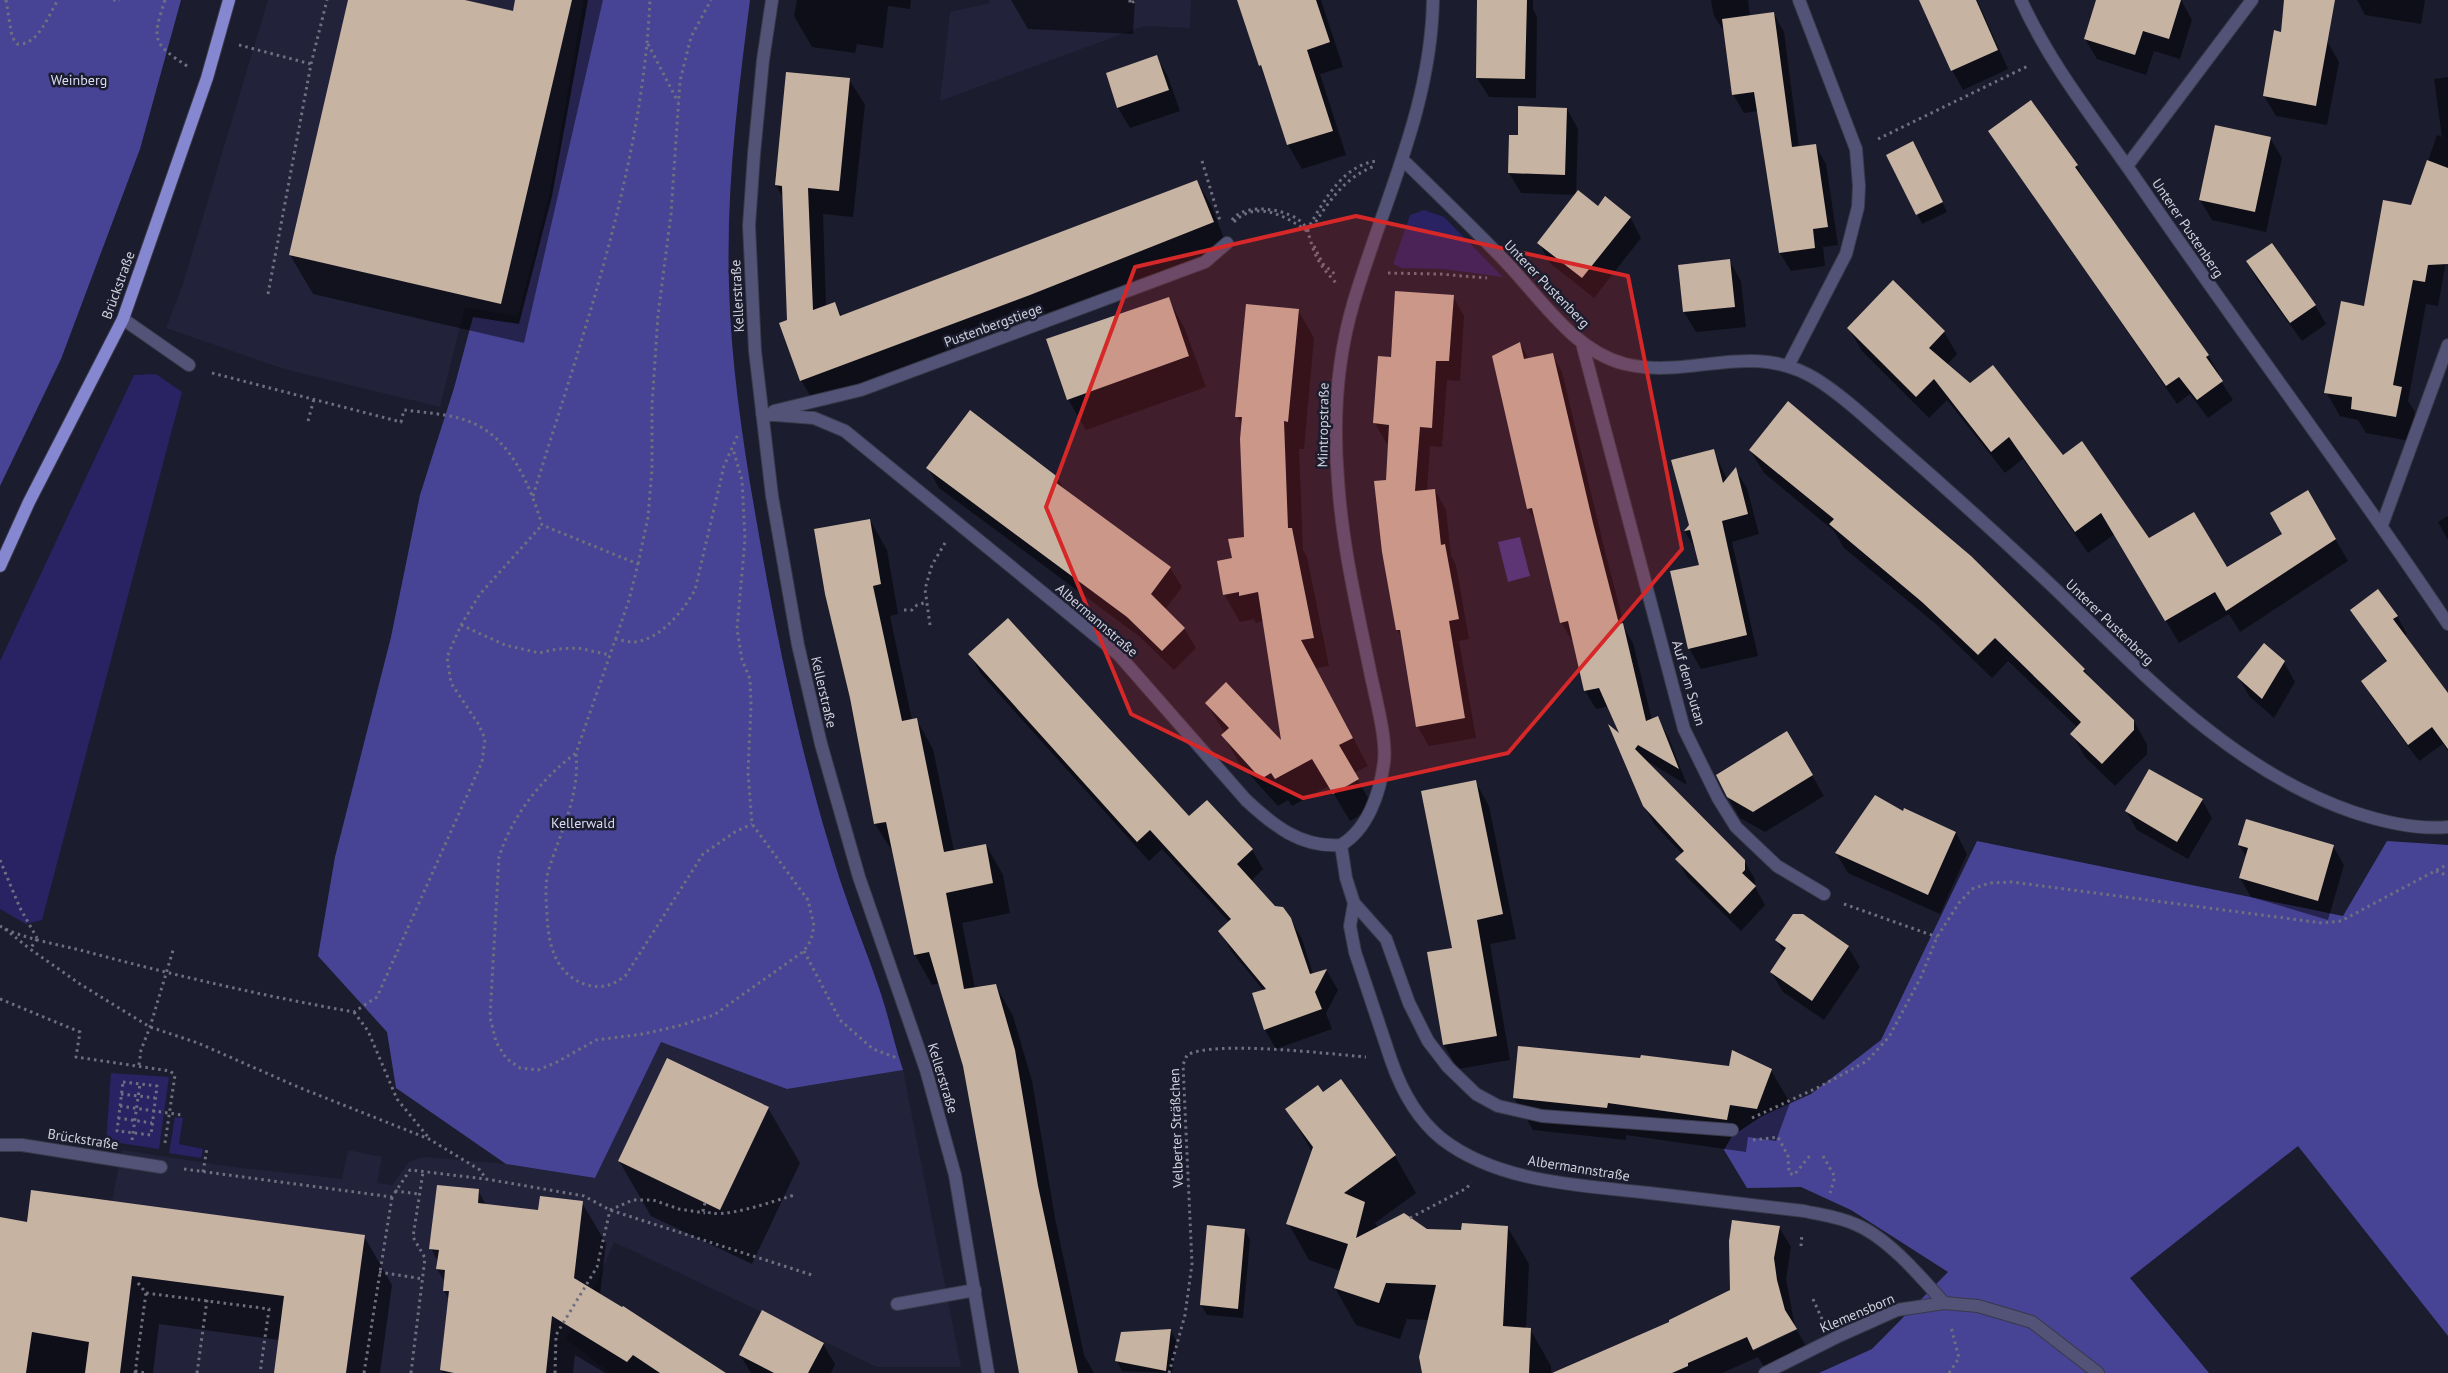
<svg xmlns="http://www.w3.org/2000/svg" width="2448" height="1373" font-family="'PT Sans',sans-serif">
  <rect width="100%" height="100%" fill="#1b1c2d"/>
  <path fill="#22223a" d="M268 0H584L549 196 518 316 465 307 440 407 284 369 166 328 182 287Z
    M990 0H1191L1190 28 1144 26 940 101 950 12 990 3Z
    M661 1042 787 1089 903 1070 961 1367H877L614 1242 589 1301 566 1339 610 1373H85L98 1272 122 1150 233 1167 342 1179 348 1150 382 1157 377 1183 392 1185 409 1162 424 1157 506 1164 595 1178Z"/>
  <path fill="#292263" d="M1424 210 1444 217 1503 277 1443 269 1402 268 1393 264 1410 215Z
    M156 374 182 392 42 920 26 924 0 909V661L134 375Z
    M111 1073 169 1077 159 1149 106 1141Z
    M175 1117 183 1118 179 1144 203 1149 201 1158 169 1153Z"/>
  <path fill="#484495" d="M0 0H181L140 149 61 359 0 486Z
    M588 0H750C738 94 726 189 729 285 731 370 745 456 760 541 780 656 805 772 841 883 853 919 868 955 880 991 889 1017 894 1044 903 1070L787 1089 661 1042 595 1178 506 1164 396 1088 387 1032 318 956 335 857 391 637 420 495 454 388 473 317 519 324 552 196Z
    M1977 841 2343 916 2387 841 2448 845V1336L2298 1146 2130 1278 2209 1373H1819L1872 1349 1948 1272 1851 1210 1801 1187 1747 1188 1724 1150 1732 1136 1762 1116 1811 1094 1881 1040Z"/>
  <path fill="#3f3989" d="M1520 537 1530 576 1508 582 1498 542Z"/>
  <path fill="#0007" d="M349 0H459L514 12 516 0H603L524 343 313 294 290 255Z
    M797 0H911L910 9 888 6 883 48 857 44 855 53 812 47 794 16Z
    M1011 0H1135L1133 34 1028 29Z
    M1238 0H1321L1343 67 1320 74 1346 155 1302 169 1288 145Z
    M1478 0H1533V9L1537 17 1536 98 1489 97 1477 78Z
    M1711 0H1748L1750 17 1774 14 1784 32 1799 148 1815 145 1826 164 1838 245 1823 247 1825 266 1791 271 1780 253 1758 111 1744 113 1733 94 1725 33 1714 16Z
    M1921 0H1977L2008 69 1963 90 1952 70Z
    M2097 0H2181L2192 20 2180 59 2154 51 2146 75 2097 59 2085 39Z
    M2357 0H2425L2421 24 2365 15Z
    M2327 41 2339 62 2327 125 2276 116 2264 96Z
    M1157 57 1168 77 1180 111 1130 128 1118 108 1107 74Z
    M2448 77V251L2438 306 2426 304 2408 401 2415 412 2410 441 2366 433 2358 420 2340 416 2326 392 2412 206 2437 135 2442 137 2434 79Z
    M849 79 865 105 853 217 823 214 826 307 834 304 842 316 1197 181 1212 207 1228 249 816 406 801 380 788 321 783 198 776 185Z
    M2031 101 2077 166 2087 185 2208 355 2219 374 2217 375 2233 400 2208 418 2190 394 2177 404 1990 131Z
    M1567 109 1578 129 1576 195 1598 208 1630 217 1641 238 1594 298 1550 263 1539 243 1576 195 1521 193 1509 173 1519 136Z
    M2270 138 2282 158 2266 232 2212 220 2200 200Z
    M1918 153 1947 212 1922 224 1888 155Z
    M1729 260 1741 281 1746 327 1696 332 1684 312 1679 266Z
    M2247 262 2315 305 2326 324 2302 341 2258 281Z
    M1893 282 1944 332 1957 354 1947 365 2063 456 2149 540 2227 569 2283 534 2308 492 2348 561 2240 632 2229 614 2179 643 2115 534 2088 553 2023 459 2005 473 1947 400 1929 418 1862 351 1849 329Z
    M1453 296 1464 316 1460 381 1447 380 1442 447 1430 446 1427 491 1435 490 1446 510 1451 556 1456 565 1469 639 1459 641 1476 738 1429 746 1417 726 1403 639 1397 630 1387 481 1389 443H1386L1375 423 1392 359Z
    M1168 298 1185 329 1206 387 1086 430 1068 399Z
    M1298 310 1314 338 1304 449H1299L1303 550 1307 557 1329 666 1316 668 1368 766 1354 773 1373 807 1350 821 1329 786 1292 806 1288 800 1278 806 1239 763 1223 735 1225 733 1206 703 1283 744 1263 621 1256 623 1254 619 1240 622 1224 594 1233 559 1245 538 1242 426 1237 416Z
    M1520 343 1529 360 1552 354 1562 372 1603 543 1625 629 1633 643 1652 720 1657 718 1668 736 1687 785 1645 760 1744 861 1755 879V887L1765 905 1741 931 1687 877 1677 859 1682 854 1655 825 1644 806 1622 737 1609 706 1596 709 1585 691 1574 640 1572 641 1561 622 1536 522 1528 508Z
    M1713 450 1727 479 1735 469 1747 488 1759 534 1732 542 1758 656 1701 669 1689 648 1701 566 1697 552 1685 532 1690 526Z
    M1750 450 2084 669 2090 679 2133 720 2147 744V754L2115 786 2085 757 2072 734 2078 728 2008 661 1992 678 1937 625 1844 548 1834 531 1764 473Z
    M928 468 1058 478 1064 490 1170 568 1182 587 1165 610 1184 628 1196 648 1174 670 1140 637 939 488Z
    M2448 516V540L2438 522Z
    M870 520 887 550 898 614 890 616 912 720 916 719 933 749 954 851 986 845 1003 875 1010 913 962 923 975 988 996 986 1013 1016 1032 1081 1055 1218 1084 1355 1094 1373H1021L965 1066 940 983 932 985 915 955 894 854 875 824 851 698Z
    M2352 610 2397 616 2407 634 2404 636 2448 702V751L2443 744 2419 761 2373 699 2363 681 2387 663Z
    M970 655 1189 818 1207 801 1252 850 1263 869 1251 881 1274 908 1290 918 1302 939 1313 974 1327 971 1338 990 1326 1013 1332 1029 1276 1049 1265 1030 1254 994 1264 991 1231 951 1220 931 1229 922 1162 849 1149 861 981 674Z
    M2284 662 2295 682 2274 718 2250 697 2238 677Z
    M1812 775 1824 796 1765 832 1740 818 1728 797Z
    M1475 781 1489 806 1516 939 1490 944 1510 1060 1458 1069 1444 1045 1429 954 1453 949Z
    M2202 800 2212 818 2188 859 2137 830 2126 811Z
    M1904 810 1956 833 1967 854 1940 914 1848 873 1836 853 1903 813Z
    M2239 845 2333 846 2344 865 2328 920 2251 897 2240 878 2247 858Z
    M1803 916 1848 947 1860 967 1824 1020 1783 992 1771 972 1784 953 1776 940Z
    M1730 1068 1771 1070 1790 1103 1776 1141 1748 1137 1746 1152 1626 1135V1140L1533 1130 1514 1098Z
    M1341 1081 1395 1156 1416 1193 1375 1223 1378 1228 1462 1231 1508 1228 1529 1264 1526 1329H1530L1551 1366V1373H1423L1429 1320 1407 1319 1400 1339 1356 1325 1335 1288 1341 1271 1309 1260 1288 1223 1312 1152 1287 1109 1322 1094Z
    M768 1108 800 1163 752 1264 651 1216 619 1161Z
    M478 1190 486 1205 540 1211 582 1203 606 1243 600 1295 720 1373H605L575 1355 573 1373H443L441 1370 449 1300 444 1291 445 1282 437 1269 438 1262 431 1248Z
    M1208 1227 1245 1230 1250 1240 1243 1318 1207 1315 1201 1305Z
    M1779 1227 1791 1247 1786 1279 1795 1327 1753 1349V1351L1797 1330 1808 1350 1766 1370 1758 1357 1722 1373H1659L1731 1291Z
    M0 1234 364 1236 392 1285 380 1373H275L279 1340 159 1324 153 1373H0Z
    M1171 1331 1176 1340 1172 1373 1122 1371 1117 1361Z
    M823 1344 835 1364 831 1373H751L740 1355Z"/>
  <path fill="#c7b3a2" d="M348 0H465L513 11 515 0H572L501 304 289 255Z
    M1237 0H1316L1330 42 1307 50 1333 131 1287 145 1261 65 1259 66Z
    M1477 0H1527L1525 79 1476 78Z
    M1919 0H1976L1998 50 1951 71Z
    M2096 0H2181L2169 39 2143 31 2135 55 2084 39Z
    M2284 0H2335L2316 106 2263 96 2274 30 2281 32Z
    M1774 12 1792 147 1816 144 1828 227 1813 229 1815 248 1779 253 1754 92 1732 95 1722 19Z
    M1157 55 1169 90 1117 108 1106 73Z
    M786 72 850 78 839 191 808 188 813 310 835 302 840 316 1197 180 1214 222 1030 295 800 381 779 323 787 320 782 186 775 185Z
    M2031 100 2078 165 2075 167 2209 355 2206 357 2223 381 2197 400 2179 377 2166 386 1988 131Z
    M1518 106 1567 108 1565 175 1508 173 1509 135H1518Z
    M2215 125 2271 137 2255 212 2199 200Z
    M1913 141 1943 202 1916 215 1886 155Z
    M2427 160 2448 168V264L2428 265 2425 282 2413 280 2393 385 2402 387 2396 417 2351 409 2352 397 2324 393 2341 301 2364 306 2383 200 2411 205Z
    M1578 190 1598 206 1605 196 1631 217 1582 278 1537 243Z
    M2272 243 2316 305 2290 323 2246 261Z
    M1730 259 1735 307 1683 312 1678 265Z
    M1893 280 1945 331 1929 348 1970 383 1993 365 2063 455 2082 441 2149 538 2194 512 2227 567 2282 534 2270 513 2308 490 2336 539 2226 611 2215 592 2165 621 2101 513 2075 532 2009 437 1991 452 1934 379 1916 397 1847 328Z
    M1395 291 1454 295 1449 361H1436L1432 428 1420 427 1415 491 1435 489 1441 545 1445 544 1459 619 1449 621 1465 718 1416 727 1400 630H1396L1382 552 1374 481 1386 480 1389 425 1373 423 1378 356 1391 357Z
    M1169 297 1189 356 1067 400 1046 339Z
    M1246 304 1299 309 1288 422 1284 421 1288 528H1292L1314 638 1301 640 1353 738 1339 745 1359 779 1333 794 1312 759 1275 779 1271 773 1261 779 1221 735 1229 728 1205 703 1226 682 1281 740 1258 592 1239 596V592L1223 595 1217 561 1232 558 1228 539 1244 537 1240 439 1242 417H1235Z
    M1520 342 1524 359 1553 353 1593 523 1619 624 1623 623 1646 721 1658 716 1679 769 1638 745 1635 749 1745 860V870L1742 873 1756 886 1730 914 1675 859 1684 851 1643 806 1608 724 1619 733 1599 688 1584 691 1568 621 1560 623 1532 508 1527 509 1492 356Z
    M1788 401 1971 556 2085 669 2083 671 2134 720V730L2102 764 2070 734 2081 722 1995 638 1978 655 1922 602 1829 524 1834 519 1749 450Z
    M970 410 1059 478 1055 482 1171 567 1151 594 1185 628 1162 651 1127 617 926 468Z
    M1714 449 1723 483 1736 467 1748 514 1722 521 1747 635 1688 649 1670 571 1699 565 1690 530 1684 531 1689 525 1671 460Z
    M870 519 881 584 873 586 902 721 917 718 944 852 986 844 993 883 946 893 964 989 996 984 1015 1050 1038 1186 1078 1373H1019L963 1066 929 952 914 955 886 822 874 824 850 698 825 594 814 529Z
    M2378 589 2398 616 2393 619 2448 693V749L2432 727 2408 745 2361 681 2387 661 2350 610Z
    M1008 618 1189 816 1207 800 1253 849 1237 864 1275 906 1283 907 1291 918 1310 974 1327 969 1315 992 1322 1009 1264 1030 1252 993 1266 989 1218 931 1231 919 1150 830 1137 842 968 654Z
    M2264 643 2285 661 2262 699 2237 677Z
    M1787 731 1813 775 1753 812 1727 797 1716 775Z
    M2149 769 2203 799 2177 842 2125 811Z
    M1476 780 1503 914 1477 920 1497 1036 1443 1045 1427 952 1452 948 1421 791Z
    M1875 795 1903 811 1904 808 1956 832 1928 895 1835 853Z
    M2246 819 2334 845 2318 901 2239 878 2248 848 2238 845Z
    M1793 914H1803L1849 946 1812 1001 1770 972 1786 948 1775 940Z
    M1518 1046 1640 1058 1641 1055 1729 1066 1732 1050 1772 1069 1757 1109 1730 1105 1727 1120 1608 1103 1607 1108 1513 1098Z
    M667 1058 769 1107 720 1210 618 1161Z
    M1341 1079 1396 1155 1344 1193 1365 1202 1356 1238 1404 1213 1427 1229 1461 1230 1462 1223 1508 1226 1503 1326 1531 1328 1529 1373H1422L1419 1357 1436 1285 1386 1283 1379 1303 1334 1288 1348 1244 1286 1224 1313 1147 1285 1109 1318 1085 1323 1092Z
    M437 1185 479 1189 478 1203 538 1210 540 1196 583 1201 574 1278 622 1307 623 1306 726 1373H660L633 1355 627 1362 552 1316 546 1373H454L440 1370 449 1291H443L445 1270 436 1269 439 1250 429 1249Z
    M31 1190 365 1235 346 1373H274L284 1296 132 1276 120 1373H85L89 1342 32 1332 26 1373H0V1217L27 1222Z
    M1732 1220 1780 1226 1774 1258 1777 1280 1785 1310 1797 1329 1753 1350 1747 1337 1688 1363V1366L1672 1373H1552L1669 1322V1320L1730 1290 1729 1241Z
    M1207 1225 1245 1229 1238 1309 1200 1305Z
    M762 1310 824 1343 808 1373H774L739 1355Z
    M1171 1329 1166 1371 1115 1361 1121 1332Z"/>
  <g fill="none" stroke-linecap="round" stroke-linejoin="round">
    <defs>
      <path id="lane" d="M123 319 189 365
        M897 1304 975 1290"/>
      <path id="street" d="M772 0 763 60 754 154 749 226 755 351 772 496 798 645 821 744 859 877 926 1070 955 1175 988 1373
        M2021 0C2051 67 2099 125 2140 185 2241 333 2349 475 2448 624
        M1403 160C1437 193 1471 226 1504 260 1540 297 1573 351 1625 364 1691 380 1751 339 1816 379 1843 396 1867 419 1891 440 1945 487 1998 535 2050 584 2142 672 2229 769 2353 812 2383 822 2416 830 2448 827
        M2127 166 2252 0
        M1582 343 1684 729 1718 798 1736 827 1777 866 1824 894
        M1788 366 1846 254 1858 207 1859 186 1856 149 1799 0
        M774 411 861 390 1205 262 1227 243
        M762 414 814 418 845 431 1118 654 1246 800C1274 826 1301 848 1341 845L1346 878 1354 903 1350 926 1355 952 1391 1060C1401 1089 1417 1119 1442 1139 1499 1183 1580 1185 1649 1193 1701 1199 1752 1205 1804 1211 1822 1215 1840 1217 1857 1225 1889 1239 1921 1277 1944 1303
        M2382 525 2448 345
        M1341 845C1368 829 1380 793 1384 762 1387 738 1375 696 1370 671 1357 608 1342 544 1338 480 1333 421 1337 358 1354 301 1384 200 1431 108 1433 0
        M1354 903 1386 939 1409 1003 1428 1041 1448 1067 1476 1094 1498 1106 1542 1116 1732 1130
        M0 1145H22L161 1167
        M1765 1373 1841 1335 1897 1310 1944 1303 1978 1306 2032 1322 2098 1373"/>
      <path id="primary" d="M0 566 29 502 123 319 207 78 229 0"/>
    </defs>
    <use href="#lane" stroke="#383949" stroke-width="14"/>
    <use href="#street" stroke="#383949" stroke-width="14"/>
    <use href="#primary" stroke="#383949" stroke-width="14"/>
    <path stroke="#6f707f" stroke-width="3" stroke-dasharray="2.5 4" stroke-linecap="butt" d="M6 0 12 37 17 44C38 46 48 16 58 0
      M113 0H120
      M165 0C152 40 152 43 187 66
      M1130 0V4L1136 0
      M648 44 678 102
      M239 45 311 64
      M1878 139 2030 65
      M1202 161 1220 221
      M1232 220C1245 201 1293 209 1305 226 1309 233 1311 244 1314 251 1319 264 1327 273 1336 283
      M1234 222C1256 199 1287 217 1307 231
      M1307 230C1323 203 1342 164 1378 161
      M1307 231 1311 229C1328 203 1344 177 1375 166
      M1314 246 1323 264 1337 276
      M1388 273 1439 274 1487 278
      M268 294 311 64 327 0
      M212 373 401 422 404 410C427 413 454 414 475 424 512 441 531 488 542 525L638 564 629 600 576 753C541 779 512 816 499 857L490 1017 496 1042 506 1058 520 1068 538 1070 557 1062 596 1040 643 1034 678 1026 714 1015 804 951 811 940 814 926 808 900 752 824 748 772 751 706 750 679 742 660 737 629 745 539 742 480 733 449
      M308 421 314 399
      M533 496C583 333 642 171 650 0
      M638 564 648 517 652 469V406L658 315 671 214 680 81 691 37 711 0
      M904 610H912L917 605 927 602
      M461 625 505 645 539 653 557 649 578 648 610 655
      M930 625 925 589 932 565 945 543
      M615 639C621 640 628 642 634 642 660 640 683 611 695 590L724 466 739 432
      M576 754C580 797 560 832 548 872 545 885 546 900 547 914 548 944 555 975 587 985 602 989 614 985 626 975L703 854 735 832 752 824
      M0 860 20 908 37 938
      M2436 871 2448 876
      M1844 904 1937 937
      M0 926C20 938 60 945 84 951 173 975 263 996 354 1012L377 997 482 762 485 739 479 725 451 683 447 657 461 625 480 594 542 525
      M5 929 30 949
      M37 939 30 949 80 984 150 1027 198 1043 298 1087 429 1139 480 1170 486 1179 584 1196 610 1210 812 1275
      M804 951 840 1020 873 1049 897 1058
      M0 999 80 1032 76 1057 170 1071 175 1075 165 1143
      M354 1012 368 1031 397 1099 428 1137
      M139 1065 141 1050 150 1027 174 947
      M123 1082 157 1086 151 1135 117 1131Z
      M121 1094 155 1098
      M120 1106 182 1115
      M118 1118 152 1123
      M1752 1118 1819 1087 1867 1061 1889 1037 1921 977 1937 937 1959 903 1972 889 1990 883 2012 882 2322 923 2341 921 2448 864
      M132 1140 140 1084
      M1753 1140 1778 1137 1788 1156 1789 1173 1794 1175 1812 1153
      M1823 1156 1835 1177 1830 1193
      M184 1169 392 1197 410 1170 486 1179
      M203 1172 207 1148
      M395 1191 419 1194
      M705 1203 703 1210C719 1222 775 1200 795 1195
      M610 1210 633 1200H653L679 1209 705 1213
      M1410 1218 1467 1188 1471 1182
      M1801 1246 1802 1234
      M379 1272 423 1279
      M138 1283 146 1293 269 1309 260 1373
      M1813 1299 1822 1319
      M135 1371 146 1373
      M135 1373 146 1293
      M197 1373 207 1300
      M364 1373 392 1197
      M411 1373 425 1258 413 1237 423 1172
      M555 1373 556 1335 597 1267 610 1210
      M1169 1373 1185 1315 1192 1264 1183 1065 1187 1055C1214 1040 1330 1054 1366 1057
      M1949 1373 1959 1358 1951 1327"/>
    <use href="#lane" stroke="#525377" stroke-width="12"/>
    <use href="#street" stroke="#525377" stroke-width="12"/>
    <use href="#primary" stroke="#8687d1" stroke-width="12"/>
  </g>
  <path fill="#d62828" fill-opacity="0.2" stroke="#d62828" stroke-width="4" stroke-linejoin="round" d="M1356 216 1628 276 1682 549 1508 753 1303 798 1131 714 1046 507 1135 267Z"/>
  <g text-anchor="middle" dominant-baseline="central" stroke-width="5" stroke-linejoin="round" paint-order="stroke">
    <g font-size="14" fill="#dadcf3" stroke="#1b1c2d">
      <text x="79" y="80">Weinberg</text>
      <text x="583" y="823">Kellerwald</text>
    </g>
    <g font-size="14" fill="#d0d1dd" stroke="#1b1c2d">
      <text transform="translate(2188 228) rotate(56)">Unterer Pustenberg</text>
      <text transform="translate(1547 284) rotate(46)">Unterer Pustenberg</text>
      <text transform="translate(118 285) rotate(-70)">Brückstraße</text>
      <text transform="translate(737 296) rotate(-93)">Kellerstraße</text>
      <text transform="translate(993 325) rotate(-20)">Pustenbergstiege</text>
      <text transform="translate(1323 425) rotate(-89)">Mintropstraße</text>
      <text transform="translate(1097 620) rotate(41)">Albermannstraße</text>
      <text transform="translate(2110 622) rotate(44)">Unterer Pustenberg</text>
      <text transform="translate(1689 683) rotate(74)">Auf dem Sutan</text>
      <text transform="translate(824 692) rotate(77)">Kellerstraße</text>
      <text transform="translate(943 1078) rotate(73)">Kellerstraße</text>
      <text transform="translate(1176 1128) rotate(-92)">Velberter Sträßchen</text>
      <text transform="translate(83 1139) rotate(9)">Brückstraße</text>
      <text transform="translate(1579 1168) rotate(9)">Albermannstraße</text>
      <text transform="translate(1857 1313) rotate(-23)">Klemensborn</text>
    </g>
  </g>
</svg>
